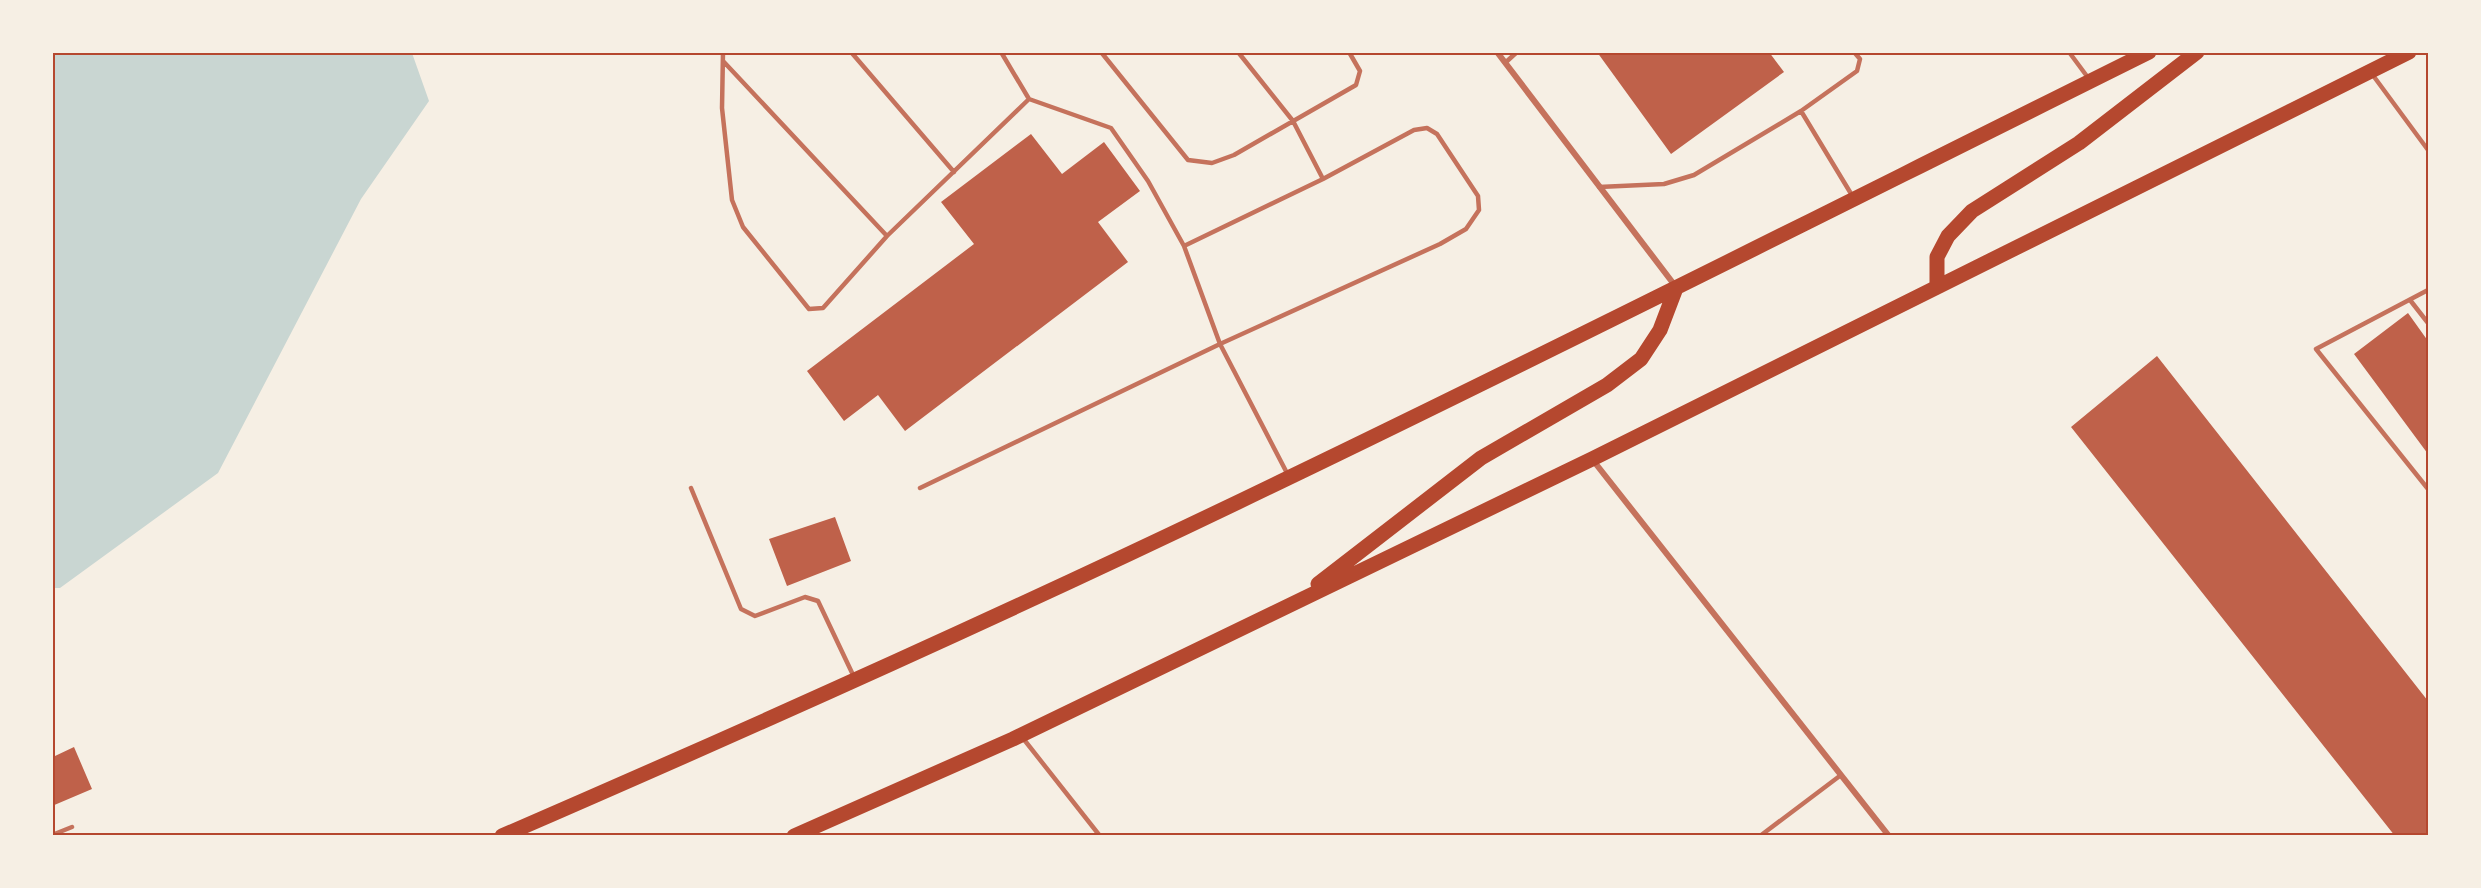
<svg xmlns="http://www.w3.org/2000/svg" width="2481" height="888" font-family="Montserrat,sans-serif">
  <rect width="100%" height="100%" fill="#f6efe4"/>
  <path fill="#c9d6d2" d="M53 52 412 53 429 101 361 199 218 473 60 588H52Z"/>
  <path fill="#bf614a" d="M1597 52H1769L1784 72 1671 154Z
    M1031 134 1062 174 1104 142 1140 191 1098 222 1128 262 905 431 878 395 844 421 807 371 974 244 941 202Z
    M2408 313 2428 341V454L2354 354Z
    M2157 356 2428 701V836H2395L2071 427Z
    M835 517 851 561 787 586 769 539Z
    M74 747 92 789 52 806V750L55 756Z"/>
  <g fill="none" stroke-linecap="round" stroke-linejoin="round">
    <path stroke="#c5725c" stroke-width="4.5" d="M723 52 722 108 732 200 743 227 809 309 823 308 887 236 1029 99 1111 128 1148 181 1184 246 1220 344 1440 244 1466 229 1479 210 1478 196 1437 134 1427 128 1414 130 1323 179 1184 246
      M851 52 954 172
      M1001 52 1029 99
      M1101 52 1188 160 1212 163 1234 155 1356 85 1360 71 1349 52
      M1238 52 1293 121 1323 179
      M2069 52 2089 79
      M723 61 887 236
      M1505 63 1517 52
      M2372 74 2428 150
      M1801 111 1853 197
      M1599 187 1664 184 1694 175 1801 111 1857 71 1860 59 1854 52
      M2428 290 2316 349 2428 489
      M2410 300 2428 323
      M691 488 741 609 755 616 805 597 818 601 854 677
      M920 488 1220 344 1288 475
      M1022 737 1100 836
      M52 835 72 827
      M1760 836 1841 775"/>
    <path stroke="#c5725c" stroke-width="6" d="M1497 52 1676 287
      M1592 459 1889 836"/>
    <path stroke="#b5482f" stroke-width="15" d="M1937 287V257L1948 236 1972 211 2079 143 2197 52
      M1318 584 1481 458 1607 385 1641 359 1660 330 1676 288
      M502 836C765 722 1028 604 1286 479 1575 340 1861 195 2149 52
      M794 836 1013 739 1592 459 2409 52"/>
  </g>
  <rect width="2481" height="888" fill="none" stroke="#f6efe4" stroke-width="108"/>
  <rect x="54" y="54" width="2373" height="780" fill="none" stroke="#b5482f" stroke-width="2"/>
</svg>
